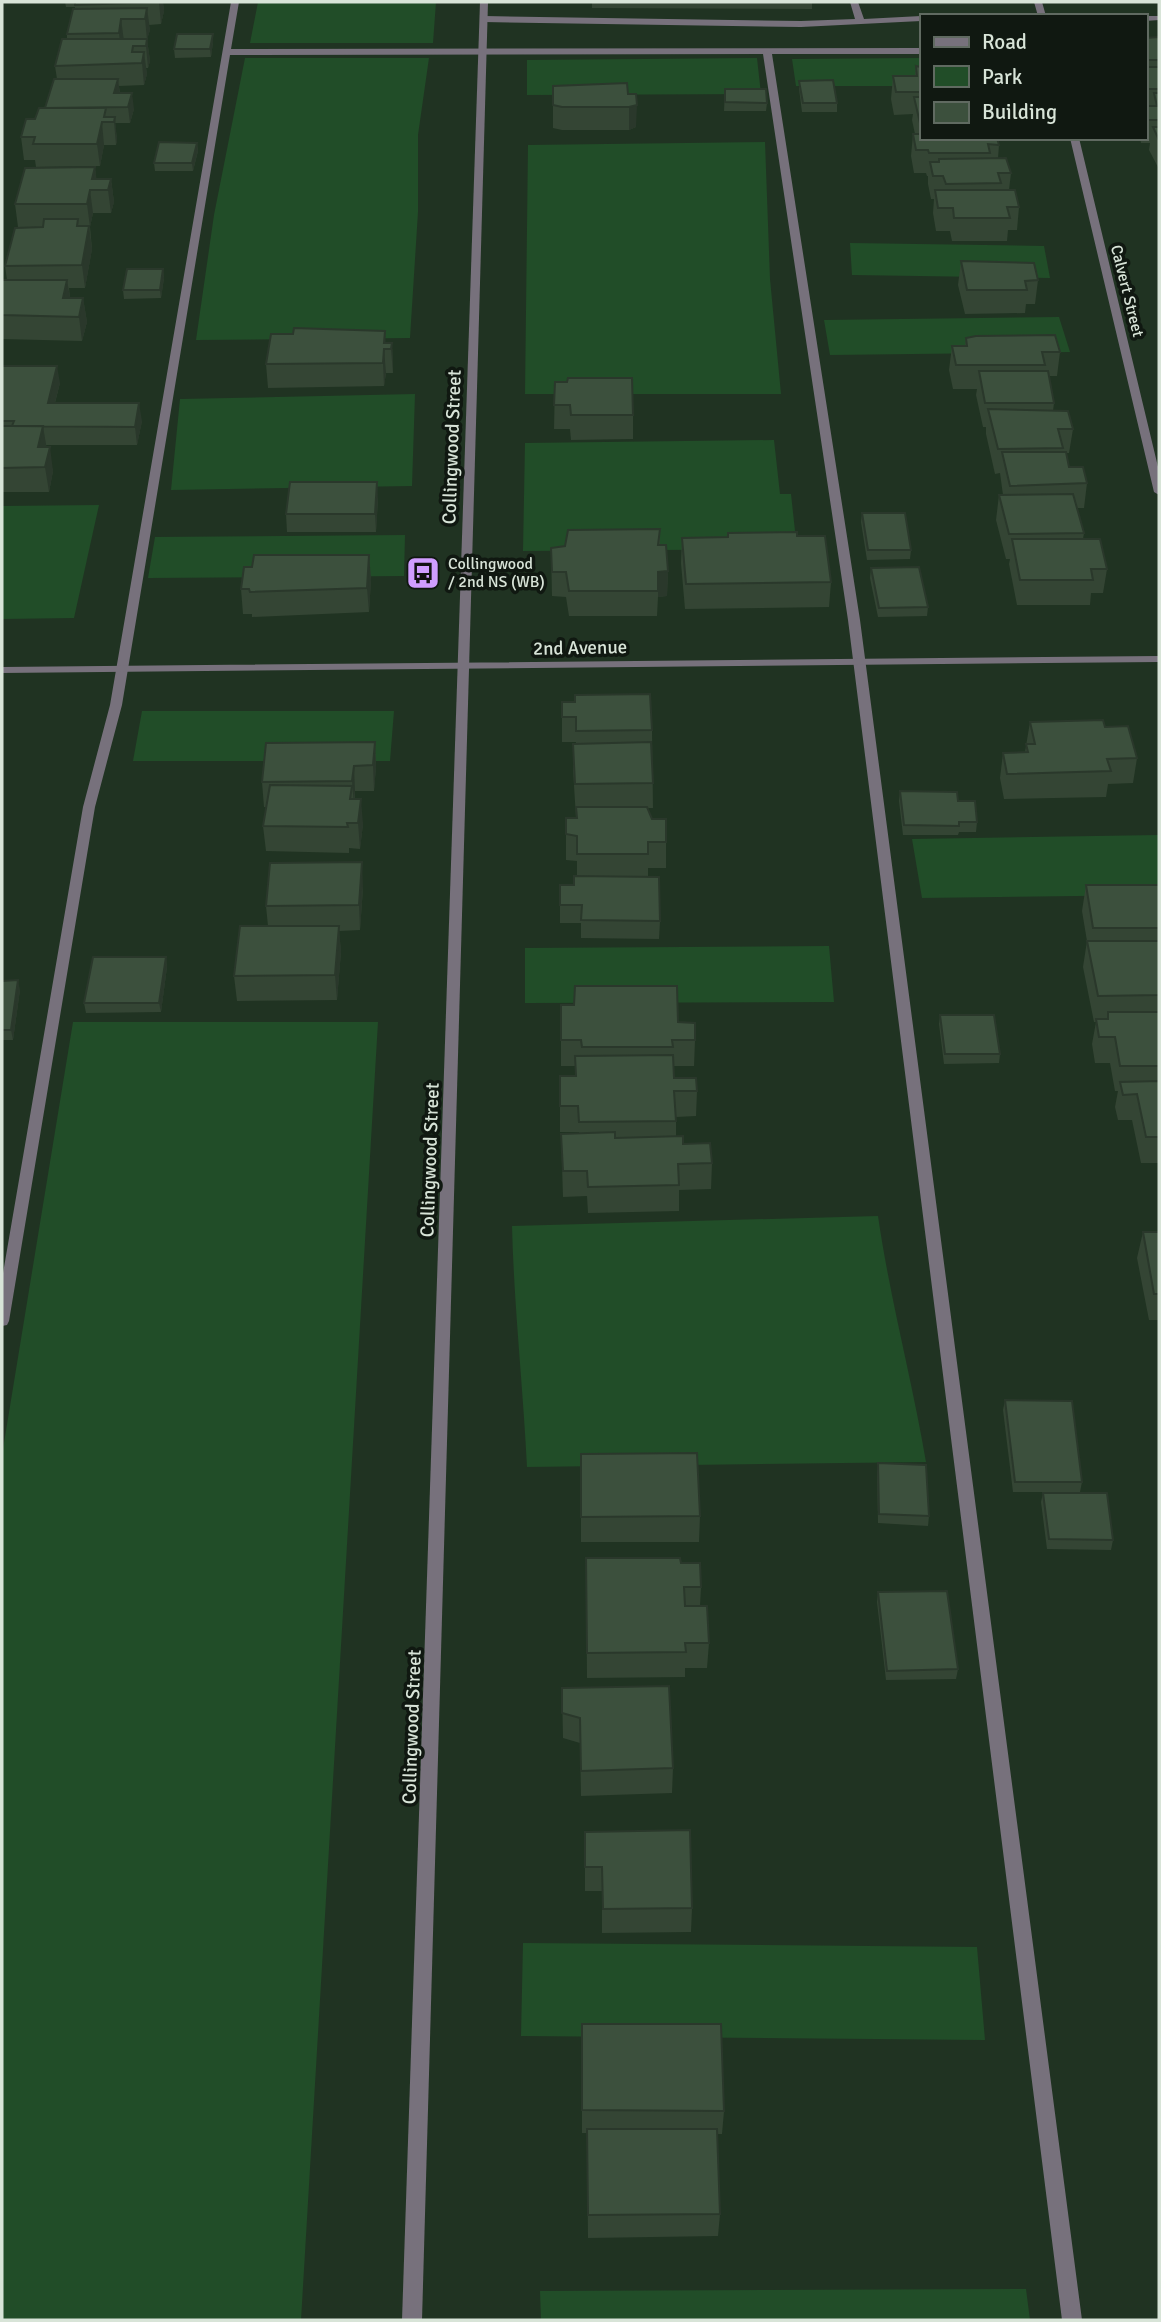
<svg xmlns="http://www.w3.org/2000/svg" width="1161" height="2322" font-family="Signika,sans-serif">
  <rect width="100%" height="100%" fill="#203322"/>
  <path fill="#214d28" d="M258 2H436L433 43H250Z
    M245 58H429L418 135V212L410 338 196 340 214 215Z
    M757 58 761 94 527 95V60Z
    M921 58V86H796L792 59Z
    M765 142 770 279 781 394H525L528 145Z
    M850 243 1044 246 1050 278 852 275Z
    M1059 317 1070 352 830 355 824 320Z
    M415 394 412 486 171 490 180 399Z
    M774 440 780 494H791L797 549 523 551 525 443Z
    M99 505 74 618 2 619V506Z
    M405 535 404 576 148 578 155 537Z
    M142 711H394L390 761H133Z
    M1159 835V895L922 898 912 839Z
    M829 946 834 1002 525 1003V948Z
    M73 1022H378L301 2320H2V1455Z
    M878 1216C890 1299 912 1379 926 1462L527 1467C523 1386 514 1307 512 1226Z
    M523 1943 977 1947 985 2040 521 2036Z
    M1026 2289 1030 2320H541L540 2291Z"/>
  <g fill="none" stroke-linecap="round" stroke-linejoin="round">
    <path fill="#77717c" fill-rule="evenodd" d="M231 2H239L231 49 921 48V54H772L860 620 1082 2320H1062L848 620 763 54 230 55 122 705 95 807 9 1321 7 1325 2 1326V1279L83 807 110 705Z
      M850 2H858L864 19 921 16V21L801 27 484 22 480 19 484 16 801 21 855 19Z
      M1144 16H1159V20L1145 21Z"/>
    <path fill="#77717c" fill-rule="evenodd" d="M480 2H488L422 2320H402Z"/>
    <path fill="#77717c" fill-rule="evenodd" d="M1034 2H1042L1046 16H1038Z
      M1070 138H1079L1159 471V495L1154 492Z
      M1159 656V662L2 673V667Z"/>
  </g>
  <path fill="#344534" d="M65 2H163L164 11 161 24 149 25 150 30 147 39 150 61 148 68H146L147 74 144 85 119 86 120 93 134 109 130 123H115L117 140 116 145H104L100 166 36 167 35 160H24L21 137 45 108 57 79 55 66 67 39V34L75 9V7H66Z
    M592 2H812V9L592 8Z
    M1159 37V169L1149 150 1150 143H1141L1140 138H1145V38Z
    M213 42 211 57 175 58 174 49Z
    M916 66 921 67V138L999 145 998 158 1011 173 1009 190 1019 207 1017 230H1008L1007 241H952L950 231H936L933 213 934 199H931L928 184V176H927L926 173H914L911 156 913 134H915L912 120 913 114 894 115 891 99 893 76H915Z
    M799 81 837 103V112H802L799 89Z
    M553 86 628 94 636 127 629 130H562L553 128Z
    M725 89 767 103 766 111H724Z
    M197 143 198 151 193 171H155L154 163Z
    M95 167 96 179H111L114 202 111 213H93L90 227 92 249 85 288H69L70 298H83L87 322 82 341 2 339V280H7L5 266 18 227 15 204Z
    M961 261 1038 280 1035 304H1026L1025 313 965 314 958 285Z
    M163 269 164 278 161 298 124 299 123 290Z
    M966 338 1060 352 1057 376H1049L1054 403 1053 411 1073 429 1069 453H1066L1069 467 1087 483 1084 508H1077L1084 533 1083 539 1107 569 1103 593H1091L1090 605H1017L1009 564 1010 559H1006L996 520 999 495H1003L1000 473 995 474 986 434V427H983L976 395 977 389H953L949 370 952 346H965Z
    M386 343H392L393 367V373H386L384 386 268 388 266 364Z
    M2 366 60 383 55 403 142 421 137 445H46L53 471 49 492H2Z
    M555 382 633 415V439L571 440 570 429H554Z
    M378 499 376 532H287L286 514Z
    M862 513 911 550 910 559 867 560 861 522Z
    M660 529V545L668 571 667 596 658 597 657 616H569L566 597 552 596 551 548 565 546Z
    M797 536 831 582 829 607 685 609 681 563 682 538Z
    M369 555 371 580 369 612 252 617V614H243L241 589 252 567Z
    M871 568 928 607 927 616 878 617 870 578Z
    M562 702 652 730 653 808H648L652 819 666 842V868H648V877L660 921 659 939 581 938V923H560V905L574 885 577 876V861L566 860V818H576L573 769V744H576V742H562Z
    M1030 722 1105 727 1137 758 1133 783 1108 784 1106 797 1004 799 1000 778 1003 753 1025 752Z
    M375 742 376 767 374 791H355V799L363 824 360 849 349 848V853L266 851 263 826 266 807H264L262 782Z
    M900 791 958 801 977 822 976 832H959L958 835H903L899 801Z
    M1086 885H1159V1163H1141L1132 1120H1118L1115 1107 1118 1091H1115L1110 1063H1095L1092 1044 1096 1022H1094L1083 967 1087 941 1082 911Z
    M363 888 360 930 339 931 341 952 337 1000 237 1001 234 976 268 926 266 906Z
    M166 957 167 967 161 1012 86 1013 84 1003Z
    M2 981 20 990 13 1040H2Z
    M940 1015 1000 1054 999 1063 944 1064 939 1024Z
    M678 1022 695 1040 694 1066H673L674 1078 697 1091 696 1116 676 1117V1137L683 1144 712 1163 711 1189 679 1190V1211L588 1213 587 1196 563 1197 561 1134 579 1133V1132H560V1076H575V1066H561V1040Z
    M1143 1232H1159V1320H1149L1137 1258Z
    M1005 1400 1082 1482 1080 1492H1013L1003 1410Z
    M581 1454 700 1516 699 1542H581Z
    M878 1463 929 1516 928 1526 878 1523 877 1473Z
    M1043 1493 1113 1540 1111 1550 1047 1549 1041 1502Z
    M586 1558 681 1563 701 1587 700 1606 709 1643 707 1668H685V1677L587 1678Z
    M878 1592 958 1669 956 1679 886 1680 877 1602Z
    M562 1688 673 1768 672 1793 581 1796 580 1743 563 1738Z
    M585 1832 692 1908 691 1932 602 1933V1891H585Z
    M582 2024 724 2111 722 2134H717L720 2214 718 2236 588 2238 587 2133H582Z"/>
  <path fill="#2a382b" d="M159 2H163L164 11 161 24Z
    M147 8 150 30 147 40 145 19Z
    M121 19 124 41 121 55 119 33Z
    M213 34V42L211 57 210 49Z
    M147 39 150 61 148 68 146 46Z
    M144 52 147 74 144 85 142 63Z
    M118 79 120 95 114 93Z
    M132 93 134 109 130 123 128 107Z
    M637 105 636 127 629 130V107Z
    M115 117 117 140 116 145 114 122Z
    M102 122 104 145 100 166 97 144Z
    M197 143 198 151 193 171 192 163Z
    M95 167 98 190 92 179Z
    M111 179 114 202 111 213 108 190Z
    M90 190 93 213 90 227 87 204Z
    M89 226 92 249 85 288 82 265Z
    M163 269 164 278 161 298 160 290Z
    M67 280 71 303 63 298Z
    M83 298 87 322 82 341 79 317Z
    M385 331 386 349H384L386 373 384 386 383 363Z
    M392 343 393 367V373L391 349Z
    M57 366 60 383 50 421 48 403Z
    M139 403 142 421 137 445 135 427Z
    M43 426 47 450 38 447Z
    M50 447 53 471 49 492 45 467Z
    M377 482 378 499 376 532 375 514Z
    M369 555 371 580 369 612 367 588Z
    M668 571 667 596 658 597V572Z
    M375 742 376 767 374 791 373 765Z
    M354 766 355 791 354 806 352 781Z
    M361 799 363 824 360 849 358 823Z
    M362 862 363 888 360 930 359 905Z
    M339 926 341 952 337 1000 335 975Z
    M166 957 167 967 161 1012 159 1003Z
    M18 980 20 990 13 1040 11 1030Z"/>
  <path fill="#3c503d" stroke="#2a382b" stroke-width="2" d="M75 2H159L75 5Z
    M147 8 145 19H121L119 33 67 34 73 9Z
    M177 34H213L210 49H174Z
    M1159 37V60H1145V38Z
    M62 39H147L146 46H133L132 52H144L142 63 55 66Z
    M916 66 921 67V92H896L893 76H917Z
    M1145 67H1159V89H1145Z
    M54 79H118L114 93H132L128 107 45 108Z
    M833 80 837 103H803L799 81Z
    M627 83 628 94H636L637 105 629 107H562L553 105V86Z
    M725 89H766L767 103 725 102Z
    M1154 93H1159V120H1145V106H1157Z
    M914 97H921V123H920Z
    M39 108H106L104 117H115L114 122H102L97 144H33L35 137H21L26 119H35Z
    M1153 127H1159V140Z
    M913 134H921V138H997L999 145 988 144 990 153H929L928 150H916Z
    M159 142 197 143 192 163H154Z
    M1006 158 1011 173H998L1001 183 946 184 943 176H933L930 162H939V159Z
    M95 167 92 179H111L108 190H90L87 204H15L25 168Z
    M935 190H1015L1019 207H1007L1010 218H954L953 208H938Z
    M44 219H78L77 226H89L82 265 5 266 15 228 43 227Z
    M961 261 1034 263 1038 280 1025 281 1027 290H967Z
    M127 269H163L160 290H123Z
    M2 280H67L63 298H83L79 317 2 315Z
    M294 328 385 331 384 343H392L391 349H384L383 363 266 364 271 334H293Z
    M1055 335 1060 352H1042L1045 365H956L952 346H967L966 338 976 336Z
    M2 366H57L48 403H139L135 427 12 426 14 421H2Z
    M979 371H1048L1054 403H985Z
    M568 378H632L633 415H571L570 405H554L555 382H567Z
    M988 409 1068 411 1073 429H1058L1063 448 998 449Z
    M2 426H43L38 447H50L45 467 2 468Z
    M1002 452H1066L1069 467H1083L1087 483 1010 486Z
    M290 482H377L375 514H286Z
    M1073 494 1084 533 1009 534 999 495Z
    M862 513H905L911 550H868Z
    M660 529 658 545H666L668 571 658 572V591H569L566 572H552L551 548 565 546 568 530Z
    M797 532V536H825L831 582 686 584 682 538 728 537V533Z
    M1012 539H1100L1107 569H1091L1093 580H1020Z
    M254 555H369L367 588 250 592 249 589H241L244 567H252Z
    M919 567 928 607 879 608 871 568Z
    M650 694 652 730 576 731V717H562V702H575V695Z
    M1103 720 1105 727 1128 726 1137 758 1107 759 1111 771 1007 774 1003 753 1028 752 1026 744H1035L1030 722Z
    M375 742 373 765 354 766 352 781 262 782 266 743Z
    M651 742 653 783 575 784 573 744Z
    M270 785 352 786 350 799H361L358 823H347L348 827 263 826Z
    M900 791 957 792 958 801H975L977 822H959V826L904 825Z
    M576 807H647L652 819H666V842H648V854H577V836L566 834V818H577Z
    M362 862 359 905 266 906 270 863Z
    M574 876 659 877 660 921 581 920 582 905H560V885H574Z
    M1086 885H1159V928H1093Z
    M240 926H339L335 975 234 976Z
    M1087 941H1159V995L1098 996Z
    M93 957H166L159 1003H84Z
    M18 980 11 1030H2V981Z
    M575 986H677L678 1022 695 1023V1040H672L673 1047H582L581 1040H561V1005H574Z
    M1108 1012H1159V1066H1120L1115 1037H1099L1096 1019H1108Z
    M940 1015H994L1000 1054H945Z
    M673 1055 674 1078H696L697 1091H674L676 1121 579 1122 578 1106H560V1076H576L575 1056Z
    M1159 1081V1137H1146L1137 1094 1123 1095 1120 1082Z
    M615 1132V1138L683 1136V1144L710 1143 712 1163 678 1164 679 1185 588 1187 587 1171H563L561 1134Z
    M1143 1232H1159V1294H1154Z
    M1005 1400 1072 1401 1082 1482H1015Z
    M697 1453 700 1516 581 1517V1454Z
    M878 1463 926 1465 929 1516 879 1514Z
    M1043 1493H1107L1113 1540 1049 1539Z
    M586 1558H680L681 1563H700L701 1587H684L685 1606H707L709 1643H685L686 1652 587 1653Z
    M947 1591 958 1669 887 1671 878 1592Z
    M669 1686 673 1768 581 1771 580 1718 562 1713V1688Z
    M690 1830 692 1908 603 1909 602 1867H585V1832Z
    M582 2024H721L724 2111 582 2110Z
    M587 2129H717L720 2214 588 2215Z"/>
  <defs>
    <symbol id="bus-square" viewBox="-11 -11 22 22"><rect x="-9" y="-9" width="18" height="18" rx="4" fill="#d09dff" stroke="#101811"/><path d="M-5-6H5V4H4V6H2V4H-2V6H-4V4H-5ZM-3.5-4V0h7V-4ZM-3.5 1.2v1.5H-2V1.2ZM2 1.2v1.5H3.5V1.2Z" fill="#111"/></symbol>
  </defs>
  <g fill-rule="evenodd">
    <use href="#bus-square" x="404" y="554" width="38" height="38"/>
  </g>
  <g text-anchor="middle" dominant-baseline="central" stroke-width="7" stroke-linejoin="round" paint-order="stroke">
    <g font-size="16" fill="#d8e4d8" stroke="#101811">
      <text transform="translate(1127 291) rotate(76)">Calvert Street</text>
    </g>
    <g font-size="16" fill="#d8e4d8" stroke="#101811" text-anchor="start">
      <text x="448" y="564">Collingwood<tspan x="448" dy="18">/ 2nd NS (WB)</tspan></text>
    </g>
    <g font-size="19" fill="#d8e4d8" stroke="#101811">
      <text transform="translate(452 447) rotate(-88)">Collingwood Street</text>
      <text transform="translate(580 648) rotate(-1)">2nd Avenue</text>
      <text transform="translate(430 1160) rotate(-88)">Collingwood Street</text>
      <text transform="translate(412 1727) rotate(-88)">Collingwood Street</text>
    </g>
  </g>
  <rect width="1161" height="2322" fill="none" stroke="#d8e4d8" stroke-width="7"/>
  <rect x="920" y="14" width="228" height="126" fill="#101811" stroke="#606a61" stroke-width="2"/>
  <rect x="934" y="37" width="35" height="10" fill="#77717c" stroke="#606a61" stroke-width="2"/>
  <text x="982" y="49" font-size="21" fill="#d8e4d8">Road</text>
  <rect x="934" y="66" width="35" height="21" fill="#214d28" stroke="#606a61" stroke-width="2"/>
  <text x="982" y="84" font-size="21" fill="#d8e4d8">Park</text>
  <rect x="934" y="102" width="35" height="21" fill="#3c503d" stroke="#606a61" stroke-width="2"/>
  <text x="982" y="119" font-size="21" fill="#d8e4d8">Building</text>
</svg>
